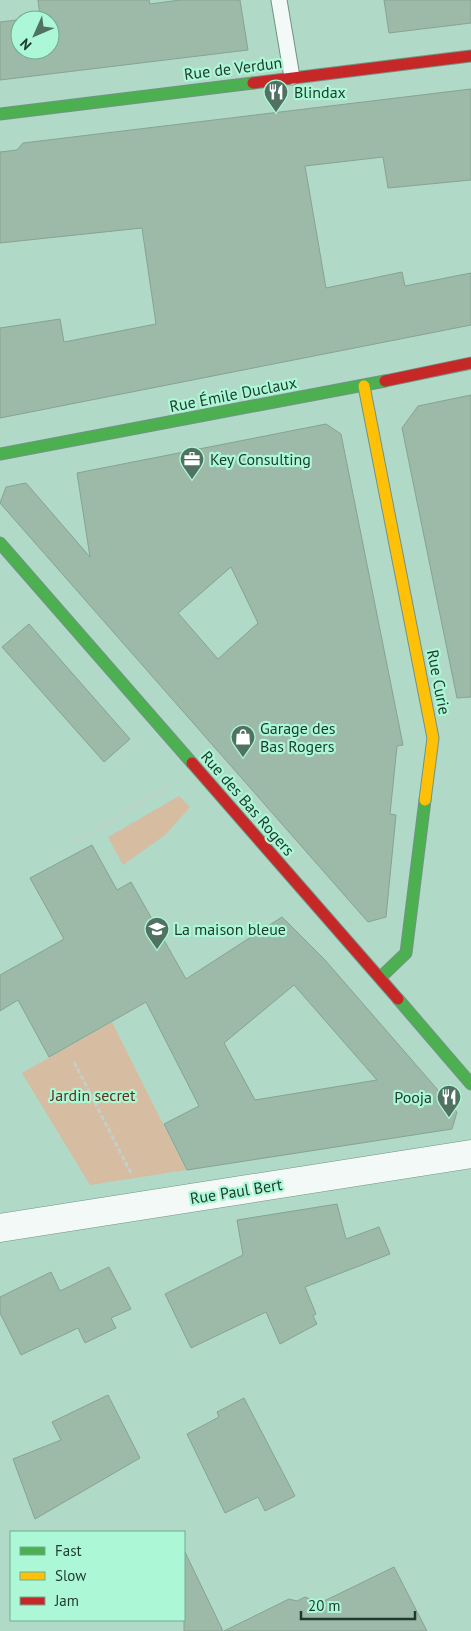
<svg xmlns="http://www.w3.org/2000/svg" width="471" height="1631" font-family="'PT Sans',sans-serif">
  <rect width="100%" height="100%" fill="#b0d9c7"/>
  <path fill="#d6bca0" d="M179 796 190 807 165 835 123 865 108 837Z
    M112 1022 186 1170 90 1185 22 1073Z"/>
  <path fill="#9db9a7" stroke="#87a392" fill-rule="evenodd" d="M38 0H149L150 4 180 0H240L248 50 0 80V22L40 17ZM20 20H50V50H20Z
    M384 0H471V23L389 33Z
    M471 89V180L388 188 383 157 305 166 326 288 402 272 405 286 471 273V325L0 418V328L60 319 64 342 156 324 142 228 0 243V152L17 150 23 143Z
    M471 395V697L457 698 402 428 418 406Z
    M326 424 341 434 403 745 397 746 390 814 396 815 386 917 368 922 0 503 6 487 26 483 90 557 77 473ZM231 567 258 623 218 659 178 613Z
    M29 624 130 739 104 762 2 647Z
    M92 845 117 890 131 882 186 979 282 917 325 960 457 1112 452 1129 187 1170 164 1124 199 1106 146 1002 49 1057 18 1000 0 1011V975L64 939 30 878ZM294 985 377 1080 255 1100 224 1043Z
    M337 1204 346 1239 379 1227 390 1254 305 1287 316 1314 313 1316 317 1324 280 1344 266 1312 191 1348 165 1294 243 1255 237 1220Z
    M109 1267 131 1309 111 1318 116 1328 85 1343 78 1328 21 1355 0 1313V1297L51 1272 60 1291Z
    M108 1395 140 1458 35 1519 13 1459 61 1440 52 1422Z
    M244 1398 295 1496 265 1511 258 1497 225 1513 187 1434 219 1417 217 1412Z
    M184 1550 223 1631H184Z
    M394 1567 427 1631H224L289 1599 297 1601 305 1597 320 1603Z"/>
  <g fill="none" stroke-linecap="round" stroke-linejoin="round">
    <defs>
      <path id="lane" d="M279 0 292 77"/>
      <path id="street" d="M0 1228 471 1154"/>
      <path id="fast" d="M0 114 253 83
        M0 454 385 381
        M0 543 192 763
        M381 977 406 953 425 800
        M398 999 471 1084"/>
      <path id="slow" d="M364 386 433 738 425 800"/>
      <path id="jam" d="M253 83 471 56
        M385 381 471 363
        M192 763 398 999"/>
    </defs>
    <use href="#lane" stroke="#719385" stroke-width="17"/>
    <use href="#street" stroke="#719385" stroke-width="29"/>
    <use href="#fast" stroke="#719385" stroke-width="13"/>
    <use href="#slow" stroke="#719385" stroke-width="13"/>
    <use href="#jam" stroke="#719385" stroke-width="13"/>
    <path stroke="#c3d0ca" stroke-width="3" stroke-dasharray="5 2.5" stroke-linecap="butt" d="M76 842 168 786
      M74 1062 131 1173"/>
    <use href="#lane" stroke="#f3f9f7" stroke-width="15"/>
    <use href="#street" stroke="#f3f9f7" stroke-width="28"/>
    <use href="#fast" stroke="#4caf50" stroke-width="11"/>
    <use href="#slow" stroke="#ffc107" stroke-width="11"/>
    <use href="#jam" stroke="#c62828" stroke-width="11"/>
  </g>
  <defs>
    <symbol id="restaurant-pin" viewBox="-11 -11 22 30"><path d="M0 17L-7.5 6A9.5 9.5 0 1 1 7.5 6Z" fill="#507263" stroke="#acf7d5"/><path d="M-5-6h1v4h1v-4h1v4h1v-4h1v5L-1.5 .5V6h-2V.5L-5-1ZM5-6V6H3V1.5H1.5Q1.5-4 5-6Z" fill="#fff"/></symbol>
    <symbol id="office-pin" viewBox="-11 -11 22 30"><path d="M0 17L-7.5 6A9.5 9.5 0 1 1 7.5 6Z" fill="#507263" stroke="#acf7d5"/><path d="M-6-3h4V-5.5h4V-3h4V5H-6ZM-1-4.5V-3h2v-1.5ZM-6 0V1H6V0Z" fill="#fff"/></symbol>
    <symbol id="shop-pin" viewBox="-11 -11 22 30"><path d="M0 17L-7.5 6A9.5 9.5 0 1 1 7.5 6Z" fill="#507263" stroke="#acf7d5"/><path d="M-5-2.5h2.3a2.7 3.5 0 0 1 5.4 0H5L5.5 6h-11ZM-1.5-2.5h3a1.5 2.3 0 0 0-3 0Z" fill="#fff"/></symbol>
    <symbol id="school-pin" viewBox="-11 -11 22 30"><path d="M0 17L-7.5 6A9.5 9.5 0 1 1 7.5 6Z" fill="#507263" stroke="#acf7d5"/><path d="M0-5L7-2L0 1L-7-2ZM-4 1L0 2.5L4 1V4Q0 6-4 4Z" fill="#fff"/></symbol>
  </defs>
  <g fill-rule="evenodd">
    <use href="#restaurant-pin" x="262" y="78" width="28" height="38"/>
    <use href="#office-pin" x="178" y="445" width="28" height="38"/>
    <use href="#shop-pin" x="229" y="723" width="28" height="38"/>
    <use href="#school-pin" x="143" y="915" width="28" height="38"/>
    <use href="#restaurant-pin" x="435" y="1083" width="28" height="38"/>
  </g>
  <g text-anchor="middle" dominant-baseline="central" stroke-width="4.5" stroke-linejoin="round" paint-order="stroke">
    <g font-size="16" fill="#1c3b2d" stroke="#acf7d5">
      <text transform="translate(233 68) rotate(-7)">Rue de Verdun</text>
      <text transform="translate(233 394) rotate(-11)">Rue Émile Duclaux</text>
      <text transform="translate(439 682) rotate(79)">Rue Curie</text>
      <text transform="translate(248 803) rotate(49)">Rue des Bas Rogers</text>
      <text transform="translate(236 1191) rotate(-9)">Rue Paul Bert</text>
    </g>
    <g font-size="16" fill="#1c3b2d" stroke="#acf7d5" text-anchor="start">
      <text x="294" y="92">Blindax</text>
      <text x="210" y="459">Key Consulting</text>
      <text x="260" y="728">Garage des<tspan x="260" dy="18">Bas Rogers</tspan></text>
      <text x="174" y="929">La maison bleue</text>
      <text x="432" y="1097" text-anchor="end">Pooja</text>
    </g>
    <g font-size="16" fill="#60321d" stroke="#acf7d5">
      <text x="93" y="1095">Jardin secret</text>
    </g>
  </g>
  <rect x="10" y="1531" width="175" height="90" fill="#acf7d5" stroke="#72ac92"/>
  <rect x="20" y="1547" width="25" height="8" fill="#4caf50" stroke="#72ac92"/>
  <text x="55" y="1556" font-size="15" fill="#1c3b2d">Fast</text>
  <rect x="20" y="1572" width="25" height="8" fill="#ffc107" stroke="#72ac92"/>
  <text x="55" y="1581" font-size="15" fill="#1c3b2d">Slow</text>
  <rect x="20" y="1597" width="25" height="8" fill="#c62828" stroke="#72ac92"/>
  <text x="55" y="1606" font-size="15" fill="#1c3b2d">Jam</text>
  <g transform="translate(35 35) rotate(225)"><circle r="24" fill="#acf7d5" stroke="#72ac92"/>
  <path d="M0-4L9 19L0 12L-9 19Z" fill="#507263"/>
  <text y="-8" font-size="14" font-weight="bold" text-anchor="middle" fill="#1c3b2d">N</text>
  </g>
  <path d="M301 1611v8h114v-8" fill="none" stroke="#1c3b2d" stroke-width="2.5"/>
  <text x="308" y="1611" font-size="15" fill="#1c3b2d" stroke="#acf7d5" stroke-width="4" paint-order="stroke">20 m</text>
</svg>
